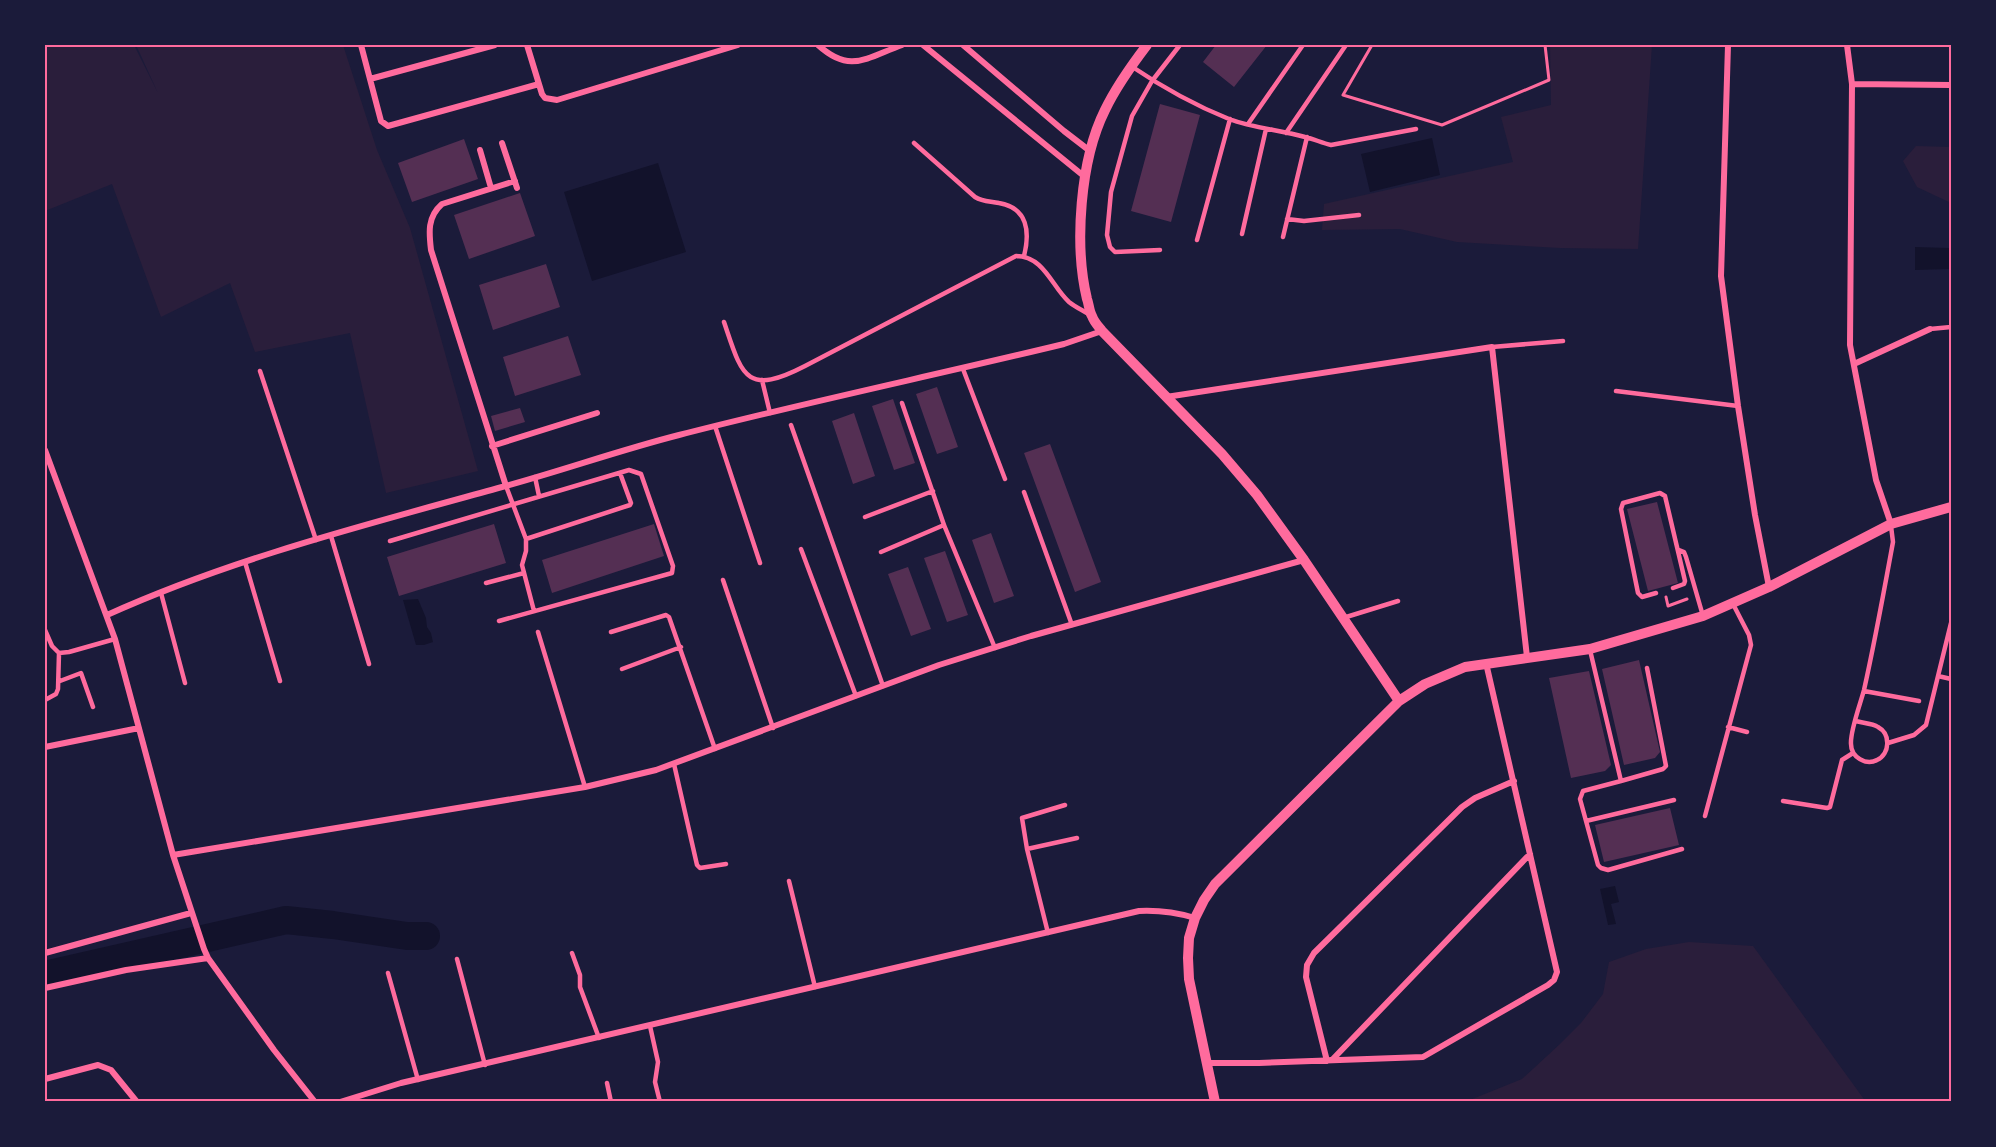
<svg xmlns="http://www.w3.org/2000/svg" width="1996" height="1147" font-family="'Asap Condensed',sans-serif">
  <rect width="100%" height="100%" fill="#1b1b3a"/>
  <path fill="#2a1e3b" d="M45 45H134L158 93 136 45H343L377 150 410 228 478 471 386 493 350 333 255 352 230 283 161 317 112 184 45 211Z
    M1550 45H1652L1638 249 1560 248 1457 242 1400 229 1322 230 1324 204 1513 162 1501 117 1551 105Z
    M1916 146 1951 147V203L1917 187 1903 161Z
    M1689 942 1753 946 1866 1102H1465L1522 1079 1560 1044 1581 1023 1603 994 1609 962 1646 949Z"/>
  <path fill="#12122b" d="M1432 138 1440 175 1370 192 1361 154Z
    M658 163 686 252 592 281 564 192Z
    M1915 247 1949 248 1950 269 1915 270Z
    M418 599 426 618 427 627 431 633 433 642 424 645H416L403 600Z
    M1615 886 1619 902 1611 904 1616 924 1608 925 1600 889Z"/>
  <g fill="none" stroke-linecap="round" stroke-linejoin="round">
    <path stroke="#12122b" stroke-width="28" d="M45 975 286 920 333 925 407 936H426"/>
  </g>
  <path fill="#542f53" d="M1216 45H1267L1234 87 1203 62Z
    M1160 104 1200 115 1171 222 1131 211Z
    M464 139 478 179 412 202 398 163Z
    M520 193 535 236 469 259 454 215Z
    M546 264 560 307 493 330 479 285Z
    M568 336 581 375 515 396 503 357Z
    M937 387 958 447 937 454 916 394Z
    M893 399 915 463 894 470 872 406Z
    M520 408 525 422 495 431 491 416Z
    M854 413 875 476 853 484 832 421Z
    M1050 444 1101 582 1075 592 1024 453Z
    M1657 502 1678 583 1648 591 1627 509Z
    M494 524 506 563 399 596 387 557Z
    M654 524 664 556 552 593 542 560Z
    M991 533 1014 596 994 603 972 540Z
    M945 551 968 615 947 622 924 558Z
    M908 567 931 629 911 636 888 574Z
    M1639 660 1660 752 1655 758 1624 765 1602 669Z
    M1589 671 1611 765 1605 771 1571 778 1549 678Z
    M1670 808 1679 845 1604 862 1595 825Z"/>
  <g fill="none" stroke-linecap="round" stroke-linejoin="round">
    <path stroke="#ff6b9d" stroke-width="3" d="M1372 45 1343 95 1442 125 1549 80 1545 45
      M1666 597 1668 606 1687 599"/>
    <path stroke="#ff6b9d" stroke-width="4.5" d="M1131 66C1162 87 1194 105 1229 119 1253 128 1280 130 1305 137 1314 139 1322 143 1331 145L1416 129
      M1248 124 1303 45
      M1286 133 1346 45
      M914 143 975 197C983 202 990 201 999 203 1028 208 1030 232 1024 256
      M1287 219 1304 221 1359 215
      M1242 234 1266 129
      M1283 237 1307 137
      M1197 240 1230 119
      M1160 250 1115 252 1110 247 1107 235 1111 192 1132 116 1152 81 1180 45
      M724 322C742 375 745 397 805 366L1016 256C1044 256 1052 287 1069 302 1075 307 1084 311 1090 315
      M1930 329 1951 327
      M1492 347 1563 341
      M963 369 1005 479
      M260 371 316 540
      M762 380 770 413
      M1616 391 1738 406
      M902 403 944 525 995 648
      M791 425 883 686
      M715 426 760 563
      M535 477 539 496
      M506 486 526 539V551L522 565 534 611
      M1024 492 1072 625
      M865 517 933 491
      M331 536 369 664
      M526 539 630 505 631 503 620 473
      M390 541 629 470 641 474 673 566 672 573 499 621
      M801 549 856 696
      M1679 550 1684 552 1686 557 1703 616
      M881 552 944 525
      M245 562 280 681
      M723 580 773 728
      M486 583 524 573
      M161 593 185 683
      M1656 593 1642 597 1638 593 1621 509 1623 503 1660 493 1665 496 1685 581 1684 584 1673 588
      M1343 618 1398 601
      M45 630 52 646 59 653 69 652 115 639
      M538 632 585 787
      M611 632 666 615 669 617 715 749
      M1590 650 1621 781 1663 769 1666 766 1647 668
      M622 669 681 647
      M1938 676 1951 679
      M60 681 81 673 93 707
      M1864 691 1919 701
      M45 700 56 694 58 689 59 653
      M1856 721C1862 723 1872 723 1878 727 1891 734 1890 754 1877 760 1866 766 1851 757 1851 744 1850 731 1860 705 1864 690 1875 641 1884 591 1893 542L1891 526
      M1728 727 1747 732
      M1888 743 1914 735 1926 725 1951 623
      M674 764 697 865 700 868 726 864
      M1621 781 1583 791 1580 799 1598 865 1601 868 1608 870 1682 849
      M1783 801 1827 808 1830 807 1842 760 1853 753
      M1705 816 1751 645 1749 635 1733 604
      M1586 821 1674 800
      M1027 849 1077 838
      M789 881 815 987
      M1048 933 1027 849 1022 818 1065 805
      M572 953 580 975V987L599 1038
      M457 959 485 1065
      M388 973 418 1080
      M650 1026 658 1062 655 1082 660 1102
      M607 1083 611 1102"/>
    <path stroke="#ff6b9d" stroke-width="6" d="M361 45 381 121 388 126 539 84
      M527 45 542 94 545 98 557 100 738 45
      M818 45C850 74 866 58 902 45
      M923 45 1085 177
      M963 45 1064 131 1090 151
      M1728 45 1721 276 1738 406 1755 515 1769 587
      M1847 45 1852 84 1850 345 1876 480 1891 524
      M370 79 495 45
      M1852 84 1951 85
      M502 143 517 188
      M480 150 491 188
      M1854 364 1930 329
      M1166 397 1492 347 1527 657
      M492 446 597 413
      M45 450 115 639 173 855 204 949 208 958 274 1050 315 1102
      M506 486 431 250C429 233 427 217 442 204L515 181
      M107 615C233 558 369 524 502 487 561 471 620 450 679 435 807 402 936 375 1064 344L1102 331
      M45 747 139 728
      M173 855 585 787 656 770 939 665 1031 636 1304 560
      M45 953 191 913
      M45 988 126 970 208 958
      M1332 1060 1530 854
      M1327 1061 1306 977 1307 965 1314 953 1462 807 1475 798 1514 781
      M1206 1063H1259L1423 1057 1548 985 1554 980 1557 972 1486 663
      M45 1079 98 1065 111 1070 137 1102
      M340 1102 401 1083 1139 911C1160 910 1175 912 1195 918"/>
    <path stroke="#ff6b9d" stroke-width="10" d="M1147 45C1131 66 1116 87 1105 110 1080 160 1074 245 1087 299 1089 304 1089 311 1092 316 1094 322 1099 327 1102 331L1222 454 1257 495 1304 560 1399 701
      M1215 1102 1189 979 1188 958 1189 938 1195 918 1204 900 1215 884 1399 701 1425 684 1465 667 1590 649 1703 616 1769 587 1891 524 1951 507"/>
  </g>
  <rect width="1996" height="1147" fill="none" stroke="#1b1b3a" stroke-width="93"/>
  <rect x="46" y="46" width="1904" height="1054" fill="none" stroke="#ff6b9d" stroke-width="2"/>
</svg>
